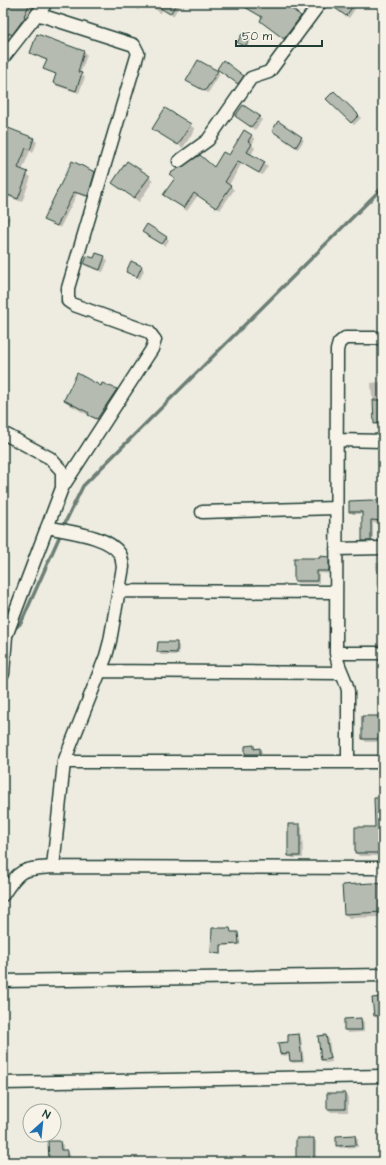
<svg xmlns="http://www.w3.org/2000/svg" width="386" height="1165" font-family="'Architects Daughter',sans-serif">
  <rect width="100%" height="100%" fill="#eeece1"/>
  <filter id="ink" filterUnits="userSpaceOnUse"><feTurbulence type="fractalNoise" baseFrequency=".025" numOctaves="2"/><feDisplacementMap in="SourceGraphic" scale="8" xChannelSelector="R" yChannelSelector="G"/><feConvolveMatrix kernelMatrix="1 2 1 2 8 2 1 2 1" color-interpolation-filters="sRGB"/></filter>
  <g filter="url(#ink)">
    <path fill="#0003" d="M3 3H35L27 20 15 38 12 36 4 47Z
      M112 3H124L121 8Z
      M128 3H143L138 10Z
      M147 3H180L181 4 173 16 163 10 160 13Z
      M242 3H291L288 7 304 20 288 41 264 24 263 18 245 7Z
      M330 3H348L355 9 349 18Z
      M38 35 84 52 87 55 80 74 85 77 79 93 57 86 54 83 57 75 44 69 47 61 31 53Z
      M249 39 250 40 247 46 239 44Z
      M222 71 243 76 246 79 241 86Z
      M217 72 220 74 208 93 188 81Z
      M334 93 361 118 354 125 328 99Z
      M259 117 262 120 255 130 239 118Z
      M190 125 195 129 183 148 154 129Z
      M3 127 33 139 37 142 33 153 30 151 22 171 31 177 22 202 3 195Z
      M273 131 301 138 304 140 298 149Z
      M251 136 255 139 252 145 255 148 251 155 268 166 262 175 242 163 229 185 234 190 220 210 198 195 187 211 168 198 175 179 171 175 214 169Z
      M94 173 97 175 90 198 77 194 60 228 44 219Z
      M149 177 153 181 139 202 113 183Z
      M3 213 10 218 3 235Z
      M143 232 166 237 169 240 165 246Z
      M97 254 108 260 103 272 88 267 85 264 95 259Z
      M142 267 144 270 140 279 127 272Z
      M380 356H383V428H379L375 423 374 399 372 396 371 383 380 382Z
      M103 384 116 390 121 395 102 423 70 405 65 400 102 387Z
      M383 502V523H373V543H366L363 541V514H353L350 511Z
      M328 558 331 560V574L319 573V583H297L295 580V559Z
      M376 563H383V588H379L376 585Z
      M176 643 179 646V655H161L158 652Z
      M383 718V742H366L363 739Z
      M253 746 262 752 263 757H249L246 754V747Z
      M379 788H383V856H359L356 853 376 828Z
      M299 825 302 828 303 858H292L289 855Z
      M383 885V919L379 917 349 918 345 914Z
      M230 929 232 933 239 934 240 945 222 946V954H213L212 953Z
      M381 998 383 1001V1018H377L374 1015Z
      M361 1019 364 1022V1032L348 1033 345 1030Z
      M299 1035 301 1037 304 1062 292 1063 290 1055 283 1056 281 1054 289 1043Z
      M326 1036 329 1039 332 1062 325 1063 322 1060Z
      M345 1094 348 1097V1112H331L328 1109Z
      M355 1136 358 1139V1147L340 1148 337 1145Z
      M313 1139 316 1141V1162H297Z
      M60 1142 63 1145V1151H66L69 1154 70 1162H50Z"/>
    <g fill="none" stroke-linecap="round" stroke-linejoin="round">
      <path stroke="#6c7e74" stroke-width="3.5" d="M63 527 83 486 383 187
        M13 630 21 623 61 533"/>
    </g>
    <path fill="#b5bbb0" stroke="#1f3d34" d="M3 3H30L24 16 25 17 12 35 9 33 3 41Z
      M152 3H177L170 14Z
      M238 3H284L301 16 284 39 260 21 262 17Z
      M328 3H355L346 16Z
      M37 34 84 51 78 72 82 73 76 91 53 83 56 74 43 69 47 60 30 53Z
      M242 34 250 39 245 46 237 43Z
      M198 60 218 71 205 91 186 81Z
      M223 60 244 76 238 84 217 69Z
      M334 91 359 115 351 123 326 99Z
      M243 105 260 116 251 127 235 116Z
      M165 108 191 124 178 145 152 129Z
      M278 121 302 137 296 147 272 131Z
      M3 126 34 138 30 150 26 148 18 168 28 172 18 199 3 193Z
      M244 130 252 135 248 141 252 144 247 152 265 162 259 173 238 161 225 182 231 186 216 208 194 193 184 208 163 195 175 178 169 174 200 155 214 167 223 152 229 155Z
      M72 161 95 172 88 196 74 192 57 226 43 220Z
      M127 161 150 176 134 198 112 183Z
      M147 224 167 237 162 244 142 232Z
      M96 253 105 256 100 270 84 264 87 256 94 258Z
      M131 261 142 266 137 277 126 272Z
      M77 373 101 386 102 383 117 389 97 419 88 415 89 413 64 400Z
      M373 400H383V423L374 424Z
      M371 500 383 501V521L371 520V541H362V512H349V501Z
      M320 556 329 557V571H317V581H294V558H320Z
      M158 642H177V653L157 652Z
      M362 716H383V739H362Z
      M254 745V749L260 748V754H245V746Z
      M374 798H383V853H355V827H375Z
      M288 824H300V856H288Z
      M372 883 383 884V912L344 914 342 885Z
      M212 928H230L231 932H238L239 944 221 945V954L211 953Z
      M381 997 383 1015 374 1016 372 998Z
      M361 1018 362 1030H344V1019Z
      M299 1034 302 1061H290L289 1053 280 1054 278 1043 288 1042V1035Z
      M326 1035 330 1059 321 1060 318 1036Z
      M327 1093H345V1109H327Z
      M355 1135 356 1145 336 1146V1136Z
      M296 1138H314V1162H296Z
      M48 1141H60L61 1150H67V1162H49Z"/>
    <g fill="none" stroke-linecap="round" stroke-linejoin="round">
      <defs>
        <path id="minor" d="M37 14 134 45 138 53 68 288V301L74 305 149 332 155 340 152 349 62 488
          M3 58 46 3
          M179 161 208 140 251 78 269 72 320 3
          M3 433 50 458 62 471V488L6 636 3 674
          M337 440 383 441
          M202 512 336 508
          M47 527C67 532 108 535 120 554 122 557 122 563 123 567L110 641 106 656 64 762 53 867
          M336 549 383 548
          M119 591 336 592
          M336 653H383
          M100 671 342 673
          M64 762H383
          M348 762V691C346 677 337 667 336 653L337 350 339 343 345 338H383
          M3 895C20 868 23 869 53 867L383 868
          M3 981 383 975
          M3 1083 383 1076"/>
      </defs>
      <use href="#minor" stroke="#1f3d34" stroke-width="15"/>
      <use href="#minor" stroke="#f7f3e8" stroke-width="12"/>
    </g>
  </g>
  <rect width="386" height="1165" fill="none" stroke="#f7f3e8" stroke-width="16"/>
  <rect x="8" y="8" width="370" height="1149" fill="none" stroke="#1f3d34" stroke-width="1.5" filter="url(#ink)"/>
  <g transform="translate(42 1123) rotate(27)"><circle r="19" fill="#f7f3e8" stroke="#a1aaa0"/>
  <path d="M0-3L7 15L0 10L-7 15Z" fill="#1f6fb2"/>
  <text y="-6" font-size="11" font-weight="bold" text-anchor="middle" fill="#1f3d34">N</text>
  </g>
  <path d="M236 40v6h86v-6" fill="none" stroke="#1f3d34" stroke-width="2"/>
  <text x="242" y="40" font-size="12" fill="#1f3d34" stroke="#f7f3e8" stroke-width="3" paint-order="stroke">50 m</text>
</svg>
